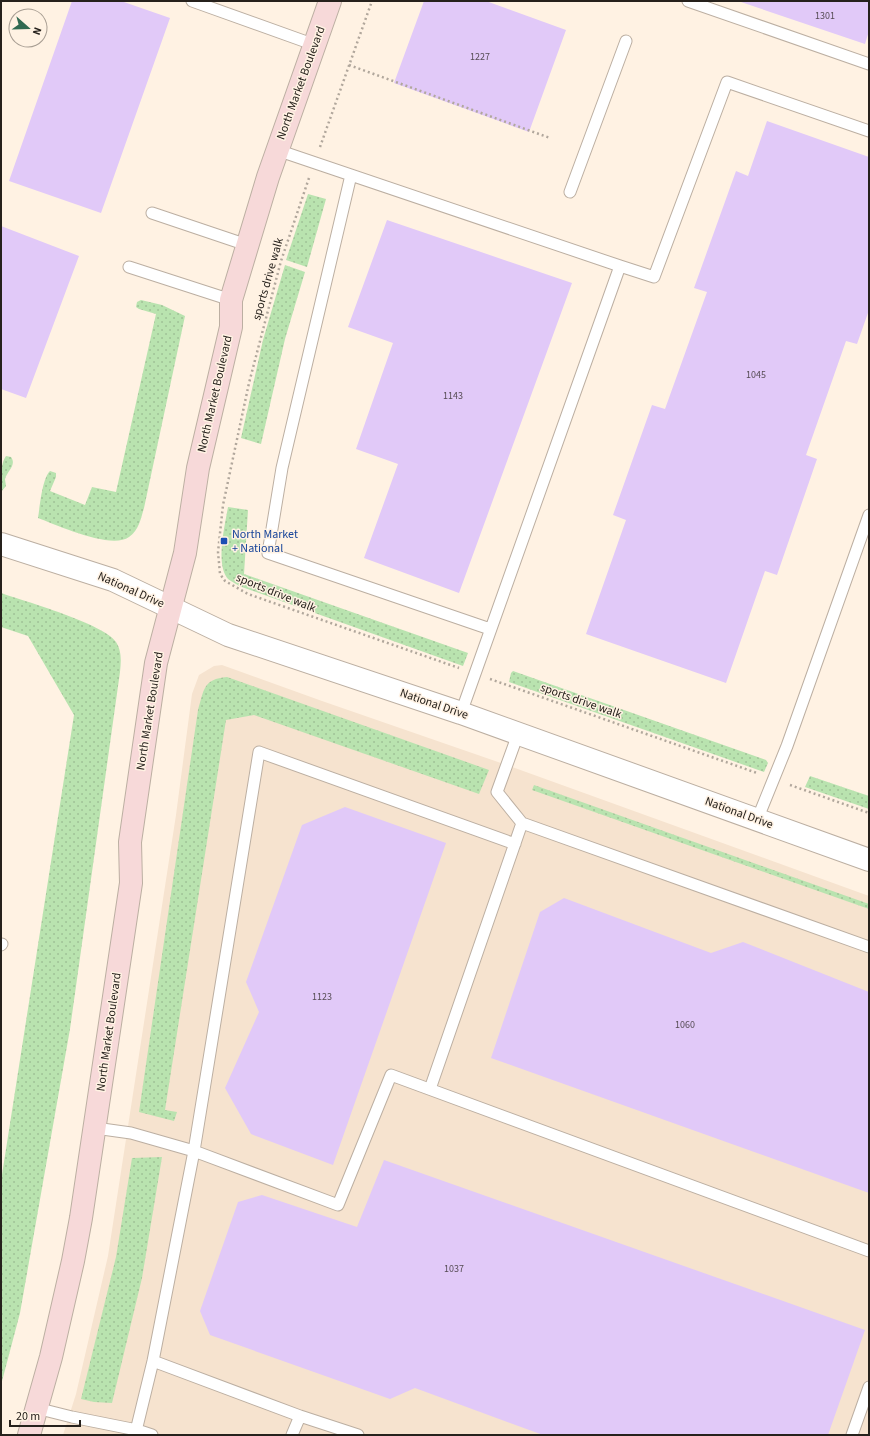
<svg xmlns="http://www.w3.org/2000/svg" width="870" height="1436" font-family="'Source Sans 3',sans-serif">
  <defs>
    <pattern id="grass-dots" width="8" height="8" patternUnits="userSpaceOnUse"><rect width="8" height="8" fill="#b9e3af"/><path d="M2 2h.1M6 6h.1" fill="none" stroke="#9fc296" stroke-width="1.8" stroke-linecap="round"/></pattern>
  </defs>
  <rect width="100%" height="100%" fill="#fff2e3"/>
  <path fill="#f6e3cf" d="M222 665 322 701 498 762 869 896V1435H63L76 1394 108 1256 176 815 192 694 199 675 214 666Z"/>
  <path fill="url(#grass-dots)" d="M308 194 326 199 307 267 286 260Z
    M285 265 305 272 285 339 261 444 241 438 263 340Z
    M141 300 162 305 185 316 144 508C141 518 139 530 129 537 111 550 57 525 38 518 40 506 42 479 50 471L56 473V477L50 491 85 505 92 487 116 492 156 314 139 309 136 307 137 302Z
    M6 456 11 457C17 465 7 471 5 479 5 480 6 485 6 486L1 492C1 481 0 464 6 456Z
    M228 507 248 510 244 574 468 653 463 666 239 586C236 584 231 581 228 579 215 564 225 525 228 507Z
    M1 593C24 601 105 624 116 642 122 651 121 662 120 672L70 1029 20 1313 1 1385V1181L74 715 28 636 1 627Z
    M513 671 766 760 768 763 764 772 509 682 511 673Z
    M227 677 489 770 479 794 254 715 226 720 165 1110 177 1112 174 1121 139 1112 198 710C204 690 203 679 227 677Z
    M810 776 869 796V809L805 787Z
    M534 785 869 904V909L532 790Z
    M162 1157 142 1278 112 1403 94 1402 81 1399 116 1257 132 1158Z"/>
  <path fill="#e1c9f8" d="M72 1H121L170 18 101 213 9 181Z
    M424 1H486L566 30 529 132 394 83Z
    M738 1H869V31L865 44Z
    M767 121 869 157V310L857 344 846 341 806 455 817 459 777 575 765 571 726 683 586 634 626 520 613 515 652 405 665 409 707 292 694 288 736 171 748 176Z
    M387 220 572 283 459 593 364 558 398 464 356 449 393 343 348 327Z
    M1 226 79 256 26 398 1 389Z
    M345 807 446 843 333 1165 251 1134 225 1088 259 1012 246 982 302 825Z
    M564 898 711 953 743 942 869 992V1193L491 1058 540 912Z
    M384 1160 865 1330 828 1435H543L415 1388 390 1399 210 1335 200 1311 238 1202 262 1195 357 1227Z"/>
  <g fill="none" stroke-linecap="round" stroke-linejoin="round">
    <defs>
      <path id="lane" d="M192 1 315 45
        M688 1 869 64
        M277 150 620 266 461 713
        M351 175 282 468 268 553 490 629
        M570 192 626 41
        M152 213 247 245
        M620 266 654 277 727 82 869 131
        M129 267 231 300
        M518 734 497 792 522 823 869 947
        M757 820 787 746 869 515
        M1 945 2 944
        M430 1089 522 823
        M95 1128 131 1133 194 1151 338 1205 391 1075 869 1251
        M153 1361 300 1416 358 1435
        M36 1408 72 1417 137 1430 152 1435
        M135 1435 153 1361 194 1151 259 752 515 844
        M292 1435 300 1416
        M852 1435 869 1387"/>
      <path id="street" d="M1 544 113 580 228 635 461 713 869 860"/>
      <path id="secondary" d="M29 1435 51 1357 73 1261 81 1218 131 883 130 842 156 663 185 553 198 468 231 327V300L268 177 330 1"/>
    </defs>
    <use href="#lane" stroke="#bcafa2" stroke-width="13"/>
    <use href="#street" stroke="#bcafa2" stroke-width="24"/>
    <use href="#secondary" stroke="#bcafa2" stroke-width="24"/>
    <path stroke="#b1a79c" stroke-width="2.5" stroke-dasharray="2 3" stroke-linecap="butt" d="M349 65 550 138
      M320 147 372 1
      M309 178 281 261 249 383 223 505 218 552 220 574 225 581 248 594 459 668
      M490 679 757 773
      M790 785 869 813"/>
    <use href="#lane" stroke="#fff" stroke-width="11"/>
    <use href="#street" stroke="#fff" stroke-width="22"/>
    <use href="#secondary" stroke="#f7d9d9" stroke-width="22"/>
  </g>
  <rect fill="#1a4fb4" stroke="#fff2e3" stroke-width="1.5" x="220" y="537" width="8" height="8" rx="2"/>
  <g text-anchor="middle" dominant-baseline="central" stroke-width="3" stroke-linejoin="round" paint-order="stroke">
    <g font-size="10" fill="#554b53">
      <text x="825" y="16">1301</text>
      <text x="480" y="57">1227</text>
      <text x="756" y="375">1045</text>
      <text x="453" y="396">1143</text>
      <text x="322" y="997">1123</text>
      <text x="685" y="1025">1060</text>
      <text x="454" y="1269">1037</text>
    </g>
    <g font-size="12" fill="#26211c" stroke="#fff2e3">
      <text transform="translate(301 83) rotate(-70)">North Market Boulevard</text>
      <text transform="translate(268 279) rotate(-74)">sports drive walk</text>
      <text transform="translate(215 394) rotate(-77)">North Market Boulevard</text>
      <text transform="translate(131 590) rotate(24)">National Drive</text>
      <text transform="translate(276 593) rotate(22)">sports drive walk</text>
      <text transform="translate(581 701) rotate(19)">sports drive walk</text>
      <text transform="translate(434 704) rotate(19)">National Drive</text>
      <text transform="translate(150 711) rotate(-81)">North Market Boulevard</text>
      <text transform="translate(739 813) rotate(20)">National Drive</text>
      <text transform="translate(109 1032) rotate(-82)">North Market Boulevard</text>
    </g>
    <g font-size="12" fill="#164399" stroke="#fff2e3" text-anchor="start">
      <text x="232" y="534">North Market<tspan x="232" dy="14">+ National</tspan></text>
    </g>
  </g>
  <rect width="870" height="1436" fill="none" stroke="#26211c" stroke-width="4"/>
  <g transform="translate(28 28) rotate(110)"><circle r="19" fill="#fff2e3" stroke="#a89e93"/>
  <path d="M0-3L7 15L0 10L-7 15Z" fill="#306951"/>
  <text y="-6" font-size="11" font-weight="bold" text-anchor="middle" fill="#26211c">N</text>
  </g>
  <path d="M10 1420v6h70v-6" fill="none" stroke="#26211c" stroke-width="2"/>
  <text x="16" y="1420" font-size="12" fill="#26211c" stroke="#fff2e3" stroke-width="3" paint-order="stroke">20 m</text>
</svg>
